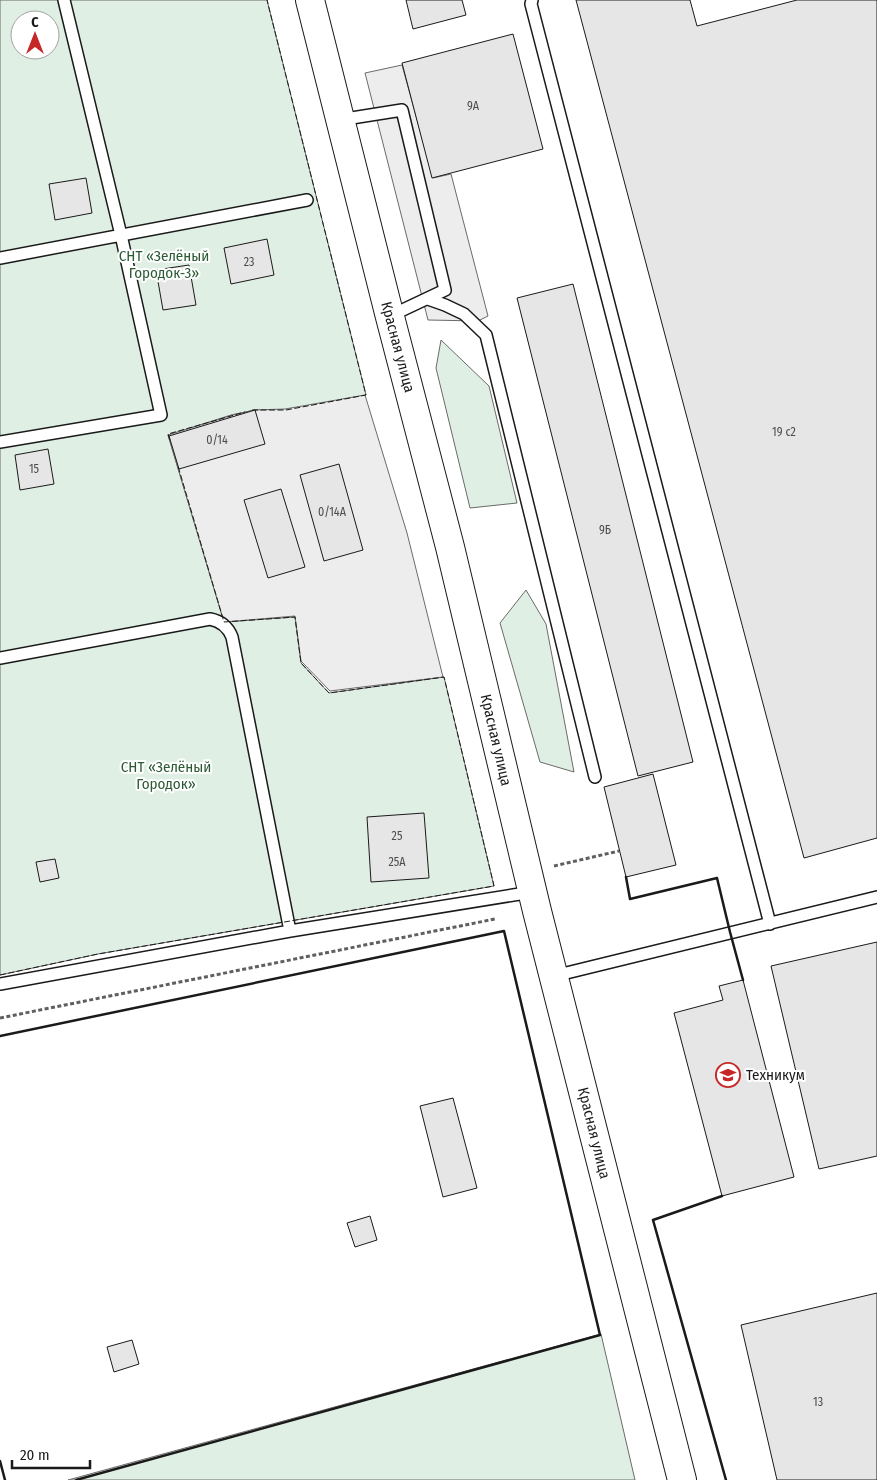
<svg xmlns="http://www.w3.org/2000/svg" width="877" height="1480" font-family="'Fira Sans Condensed',sans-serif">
  <rect width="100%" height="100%" fill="#fff"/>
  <path fill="#e0efe3" stroke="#6a6a6a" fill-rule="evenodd" d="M0 0H267L366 395 286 410H255L231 415 168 435 224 622 295 617 301 663 329 693 444 677 494 886 98 954 0 975ZM20 20H50V50H20Z
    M441 340 489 386 517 503 470 508 436 368Z
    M526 590 546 624 574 772 540 762 500 623Z
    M601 1334 635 1480H68Z"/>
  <path fill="#ededed" stroke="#6a6a6a" d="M402 65 433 178 451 174 488 316 478 321 428 320 365 73Z
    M365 395 407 533 443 677 330 691 301 661 295 616 224 622 168 435 236 414 255 410 285 409Z"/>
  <path fill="#e6e6e6" stroke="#1a1a1a" d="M406 0H462L466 15 413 29Z
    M576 0H690L697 26 797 0H877V838L804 858Z
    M513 34 543 149 432 178 402 63Z
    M86 178 92 213 55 220 49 184Z
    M267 239 274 275 231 284 224 248Z
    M189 265 196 305 163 310 156 270Z
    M573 284 693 762 638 776 517 298Z
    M255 410 265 444 179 469 169 436Z
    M48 449 54 484 20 490 15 455Z
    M339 464 363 550 324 561 300 475Z
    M281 489 305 567 268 578 244 500Z
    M653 774 676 865 626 877 604 787Z
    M424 813 429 878 371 882 367 817Z
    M55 859 59 878 40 882 36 862Z
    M877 942V1156L819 1169 771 966Z
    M743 980 794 1177 722 1196 674 1013 723 1000 719 986Z
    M453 1098 477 1188 443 1197 420 1106Z
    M370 1216 377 1240 355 1247 347 1223Z
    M877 1293V1480H777L741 1325Z
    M132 1340 139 1364 114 1372 107 1347Z"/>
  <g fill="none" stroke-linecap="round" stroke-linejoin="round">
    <defs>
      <path id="service" d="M532 0 531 4 770 924
        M339 120 402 110 445 290 390 316
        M0 258 307 200
        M428 299 445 305 464 314 486 335 595 777
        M0 442 161 415 121 235 64 0
        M0 658 210 619C221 621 228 627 232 637L290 931
        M554 976 877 897
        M0 984 290 931 532 892"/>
      <path id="secondary" d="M310 0 390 317 450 547 537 911 682 1480"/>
    </defs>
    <use href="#service" stroke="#1a1a1a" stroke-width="14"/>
    <use href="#secondary" stroke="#1a1a1a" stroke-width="30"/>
    <path stroke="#5f5f5f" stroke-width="3" stroke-dasharray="4 2.5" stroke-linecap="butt" d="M554 866 619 851
      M0 1018 495 919"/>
    <use href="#service" stroke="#fff" stroke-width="11"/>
    <use href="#secondary" stroke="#fff" stroke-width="28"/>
    <path stroke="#1a1a1a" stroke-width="1" stroke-dasharray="6 2.5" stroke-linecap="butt" d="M252 410H286L366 395 267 0
      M170 440 168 434 245 412
      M0 975 98 954 494 886 444 677 329 693 301 663 295 617 224 622 178 466"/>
    <path stroke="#1a1a1a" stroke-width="2.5" d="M626 877 630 899 717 878 730 932 743 980
      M0 1036 504 931 600 1335 76 1480
      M722 1196 653 1220 726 1480
      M0 1461 5 1480"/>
  </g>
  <defs>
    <symbol id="school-ring" viewBox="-11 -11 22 22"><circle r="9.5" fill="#fff" stroke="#c62828" stroke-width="1.5"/><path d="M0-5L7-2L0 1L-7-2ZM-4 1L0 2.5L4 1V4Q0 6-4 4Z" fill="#c62828"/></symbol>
  </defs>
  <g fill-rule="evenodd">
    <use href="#school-ring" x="714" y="1061" width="28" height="28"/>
  </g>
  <g text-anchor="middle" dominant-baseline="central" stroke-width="4" stroke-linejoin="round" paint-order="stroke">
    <g font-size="12" fill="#4d4d4d">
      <text x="473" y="106">9А</text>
      <text x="249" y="262">23</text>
      <text x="784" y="432">19 с2</text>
      <text x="217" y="440">0/14</text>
      <text x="34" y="469">15</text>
      <text x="332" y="512">0/14А</text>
      <text x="605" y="530">9Б</text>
      <text x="397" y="836">25</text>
      <text x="397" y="862">25А</text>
      <text x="818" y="1402">13</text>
    </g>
    <g font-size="15" fill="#2b5a34" stroke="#fff">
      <text x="164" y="256">СНТ «Зелёный<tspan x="164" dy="17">Городок-3»</tspan></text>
      <text x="166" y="767">СНТ «Зелёный<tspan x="166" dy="17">Городок»</tspan></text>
    </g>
    <g font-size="15" fill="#1a1a1a" stroke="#fff">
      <text transform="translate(398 347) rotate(75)">Красная улица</text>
      <text transform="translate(496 740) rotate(77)">Красная улица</text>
      <text transform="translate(594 1133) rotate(76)">Красная улица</text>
    </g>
    <g font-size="15" fill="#1a1a1a" stroke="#fff" text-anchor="start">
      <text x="746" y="1075">Техникум</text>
    </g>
  </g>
  <g transform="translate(35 35)"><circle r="24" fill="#ffffff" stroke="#a3a3a3"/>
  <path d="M0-4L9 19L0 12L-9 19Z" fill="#c62828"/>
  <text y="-8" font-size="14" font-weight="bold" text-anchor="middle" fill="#1a1a1a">С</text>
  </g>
  <path d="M12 1460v8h78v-8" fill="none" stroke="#1a1a1a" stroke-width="2.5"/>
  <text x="20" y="1460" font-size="15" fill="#1a1a1a" stroke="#ffffff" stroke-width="4" paint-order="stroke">20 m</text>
</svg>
